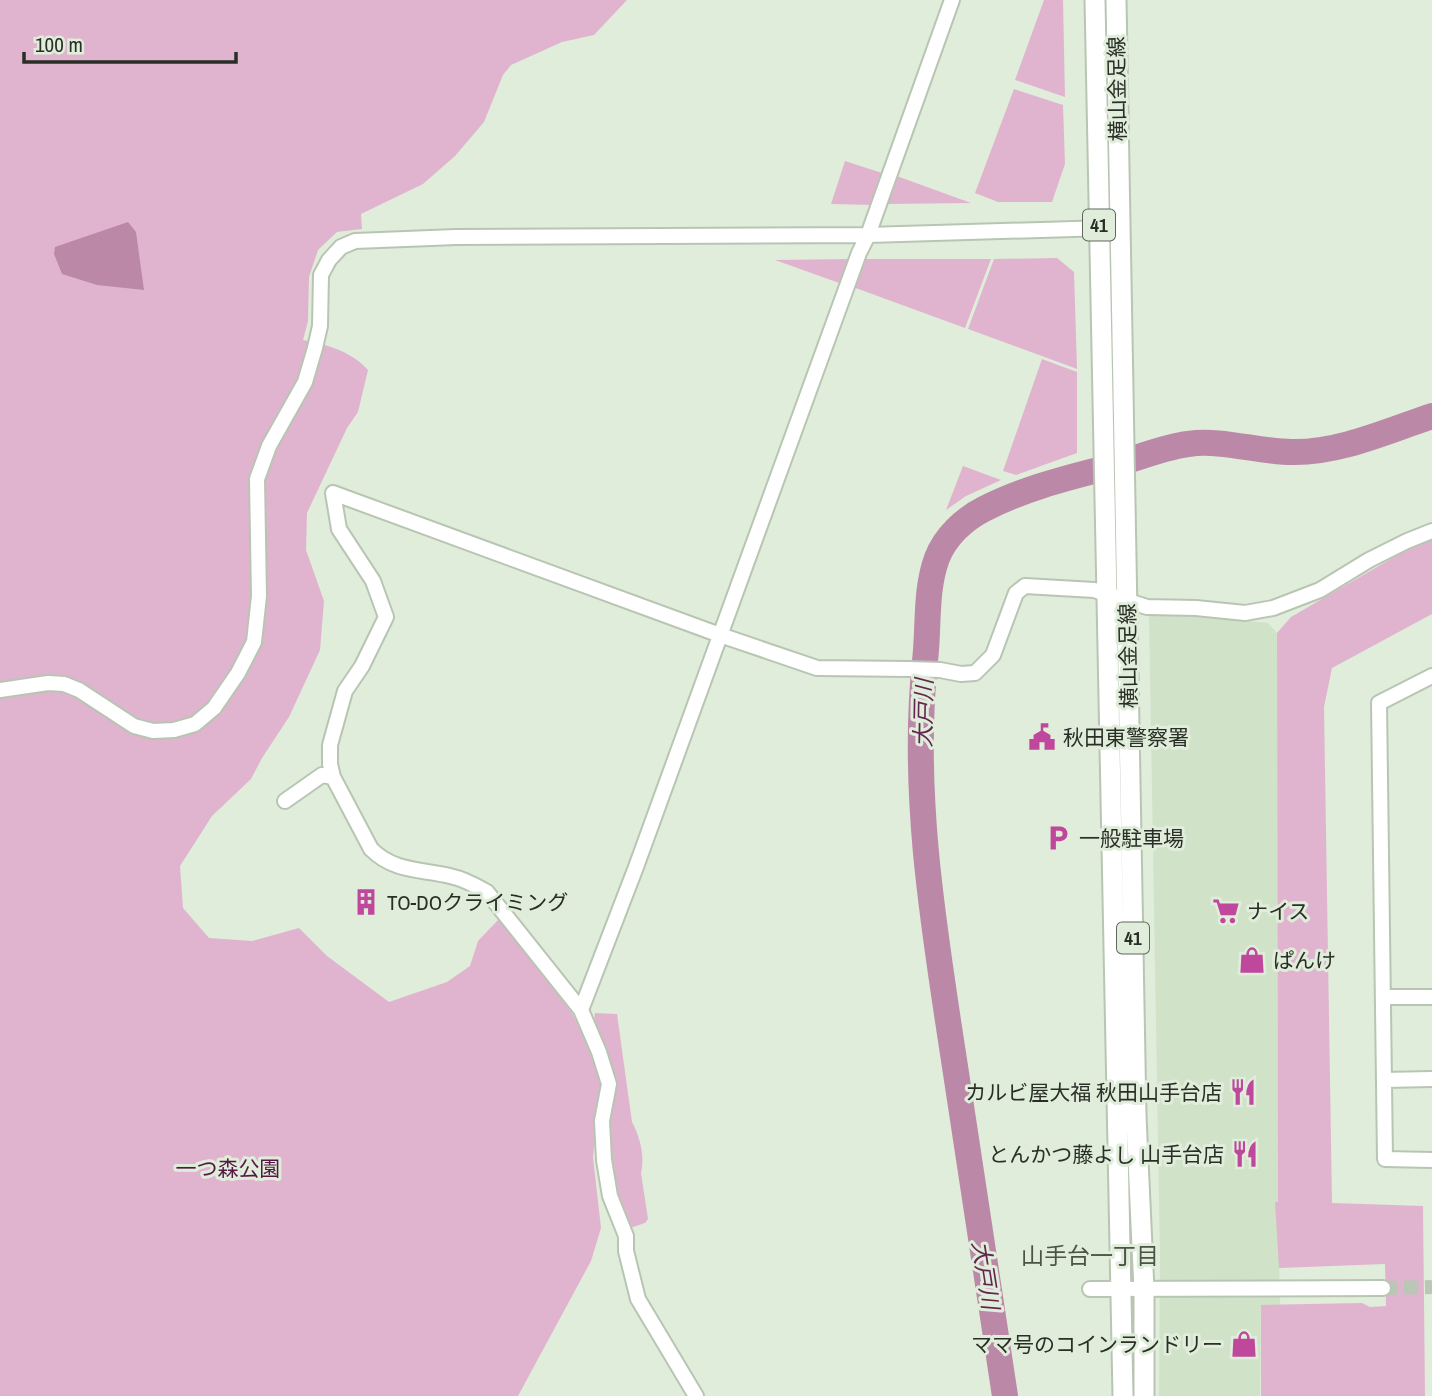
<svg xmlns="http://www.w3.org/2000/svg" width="1432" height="1396" font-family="'Archivo Narrow','Noto Sans JP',sans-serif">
  <rect width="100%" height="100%" fill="#e0edda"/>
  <path fill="#d0e2c8" d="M1177 614 1268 623 1277 633 1278 1202 1280 1305H1261L1260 1396H1159L1160 1257 1149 615Z"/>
  <path fill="#e0b4cf" d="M0 0H627L594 35 562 42 511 65 503 75 484 122 455 156 423 184 361 214 362 229 337 232 318 250 309 277 308 321 303 340C328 345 351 351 368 370L358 412 347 428 307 513 306 550 324 601 320 650 289 717 262 758 251 779 212 816 180 866 183 908 209 938 252 941 299 928 327 956 389 1002 447 982 470 966 478 941 499 919 572 1013 587 1043 601 1080 593 1157 601 1228 591 1261 518 1396H0Z
    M1044 0H1063L1065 97 1015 80Z
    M1014 89 1063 105 1065 164 1052 202H998L975 193Z
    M845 161 882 173 872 205 831 204Z
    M894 175 971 203 885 204Z
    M1057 258 1074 272 1077 369 968 329 994 259Z
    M851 259 842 284 775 260Z
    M864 259H991L965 328 853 287Z
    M1042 359 1077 372V453L1016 475 1003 471Z
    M963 466 1001 480 966 496 946 510Z
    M1432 539V614L1332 668 1324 707 1332 1203 1423 1206 1425 1396H1261V1305L1362 1303 1370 1307 1386 1306 1385 1264 1279 1268 1275 1202H1278L1277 633 1291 617 1420 542Z
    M595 1013 617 1014 632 1122C640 1137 645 1156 641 1173L648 1219 645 1223 630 1228 626 1226C618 1196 606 1166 607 1135 608 1111 615 1088 611 1064 608 1048 591 1029 595 1013Z"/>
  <path fill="#bb88a8" d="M128 222 136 232 144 290 97 285 62 274 54 254 55 247Z"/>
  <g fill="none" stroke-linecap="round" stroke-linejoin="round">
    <path stroke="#bb88a8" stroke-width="26" d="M1005 1396C988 1284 971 1172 954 1060 934 929 911 793 925 661 929 627 925 590 937 558 945 537 964 519 984 509 1021 490 1062 479 1102 469 1131 461 1158 448 1188 444 1222 439 1258 452 1292 452 1339 453 1387 431 1432 416"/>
    <path stroke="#bbc7b6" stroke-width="14" stroke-dasharray="14 7" stroke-linecap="butt" d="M1383 1288 1432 1287"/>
    <defs>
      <path id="minor" d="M1432 676 1379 703 1385 1159 1432 1160
        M0 690 48 683 64 684 79 690 134 726 153 731 174 730 195 724 214 708 238 673 254 642 259 596 257 479 269 446 305 382 315 348 320 326 321 275 329 260 341 247 355 241 456 237 868 235 1107 228
        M285 801 322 775 333 777
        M1384 997H1432
        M581 1010 636 867 859 253 868 235 952 0
        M1384 1080 1432 1079
        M1090 1289 1383 1288
        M696 1396 638 1299 626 1251V1236L610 1196 604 1160 602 1121 609 1084 599 1052 581 1010 487 892C475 885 464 879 450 876 421 869 394 872 371 849L333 777 330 764V745L345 691 362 666 386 617 373 581 339 529 333 493 720 635 817 668 909 669 940 670 961 674 975 673 993 655 1016 593 1025 586 1094 590 1147 607 1196 608 1245 613 1273 608 1320 590 1369 560 1407 541 1432 531"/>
      <path id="major" d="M1095 0 1123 1396
        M1116 0 1136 1116 1144 1290V1396"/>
    </defs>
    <use href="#minor" stroke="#b9c5b3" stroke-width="18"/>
    <use href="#major" stroke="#b9c5b3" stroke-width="23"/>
    <use href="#minor" stroke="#fff" stroke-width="14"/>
    <use href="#major" stroke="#fff" stroke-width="19"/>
  </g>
  <defs>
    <symbol id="civic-bare" viewBox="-9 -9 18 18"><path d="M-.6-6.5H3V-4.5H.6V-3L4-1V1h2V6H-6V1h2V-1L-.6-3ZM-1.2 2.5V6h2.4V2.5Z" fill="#bf479c" stroke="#e0edda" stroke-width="2.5" paint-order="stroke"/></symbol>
    <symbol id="parking-bare" viewBox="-9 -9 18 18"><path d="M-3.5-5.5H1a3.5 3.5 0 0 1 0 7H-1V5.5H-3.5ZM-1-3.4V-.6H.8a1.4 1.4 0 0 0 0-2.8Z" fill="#bf479c" stroke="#e0edda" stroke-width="2.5" paint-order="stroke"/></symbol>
    <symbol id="building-bare" viewBox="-9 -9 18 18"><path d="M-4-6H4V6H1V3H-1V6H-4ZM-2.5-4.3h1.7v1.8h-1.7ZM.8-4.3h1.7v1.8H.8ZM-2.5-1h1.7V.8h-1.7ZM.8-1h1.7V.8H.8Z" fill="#bf479c" stroke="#e0edda" stroke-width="2.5" paint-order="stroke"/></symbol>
    <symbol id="supermarket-bare" viewBox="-9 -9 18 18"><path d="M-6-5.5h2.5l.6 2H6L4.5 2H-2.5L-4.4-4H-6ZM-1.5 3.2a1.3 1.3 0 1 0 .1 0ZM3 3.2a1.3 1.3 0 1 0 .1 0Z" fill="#bf479c" stroke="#e0edda" stroke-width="2.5" paint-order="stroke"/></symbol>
    <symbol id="shop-bare" viewBox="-9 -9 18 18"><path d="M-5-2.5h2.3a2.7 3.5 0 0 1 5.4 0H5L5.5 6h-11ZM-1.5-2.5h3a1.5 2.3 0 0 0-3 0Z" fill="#bf479c" stroke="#e0edda" stroke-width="2.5" paint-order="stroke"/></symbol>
    <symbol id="restaurant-bare" viewBox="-9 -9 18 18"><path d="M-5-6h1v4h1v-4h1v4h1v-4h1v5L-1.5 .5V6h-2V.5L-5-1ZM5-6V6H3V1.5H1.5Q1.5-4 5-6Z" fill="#bf479c" stroke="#e0edda" stroke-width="2.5" paint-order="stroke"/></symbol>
  </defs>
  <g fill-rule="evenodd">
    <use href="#civic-bare" x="1023" y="718" width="38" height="38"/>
    <use href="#parking-bare" x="1039" y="819" width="38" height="38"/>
    <use href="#building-bare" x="347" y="883" width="38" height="38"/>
    <use href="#supermarket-bare" x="1207" y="892" width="38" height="38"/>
    <use href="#shop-bare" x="1233" y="941" width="38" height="38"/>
    <use href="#restaurant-bare" x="1224" y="1073" width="38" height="38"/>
    <use href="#restaurant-bare" x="1226" y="1135" width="38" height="38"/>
    <use href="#shop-bare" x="1225" y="1325" width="38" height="38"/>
  </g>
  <g text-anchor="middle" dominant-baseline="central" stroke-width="6" stroke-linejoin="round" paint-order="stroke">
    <g fill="#e0edda" stroke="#60675d" stroke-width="2">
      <rect x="1083" y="209.5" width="32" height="31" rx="5"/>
      <rect x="1117" y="922.5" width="32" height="31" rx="5"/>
    </g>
    <g font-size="19" font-weight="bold" fill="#292e27">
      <text x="1099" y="225">41</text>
      <text x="1133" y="938">41</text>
    </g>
    <g font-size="21" fill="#292e27" stroke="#e0edda">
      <text transform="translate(1117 89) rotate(-91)">横山金足線</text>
      <text transform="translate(1128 656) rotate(-91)">横山金足線</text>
    </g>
    <g font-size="21" fill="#292e27" stroke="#e0edda" text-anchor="start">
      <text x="1063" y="737">秋田東警察署</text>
      <text x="1079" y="838">一般駐車場</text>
      <text x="387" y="902">TO-DOクライミング</text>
      <text x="1247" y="911">ナイス</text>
      <text x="1273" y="960">ぱんけ</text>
      <text x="1222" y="1092" text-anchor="end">カルビ屋大福 秋田山手台店</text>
      <text x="1224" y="1154" text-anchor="end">とんかつ藤よし 山手台店</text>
      <text x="1223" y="1344" text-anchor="end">ママ号のコインランドリー</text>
    </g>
    <g font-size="21" fill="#551844" stroke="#e0edda">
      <text x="228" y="1168">一つ森公園</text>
    </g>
    <g font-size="23" font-style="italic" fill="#632651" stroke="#e0edda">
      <text transform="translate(923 713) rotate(-89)">大戸川</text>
      <text transform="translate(986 1275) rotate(81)">大戸川</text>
    </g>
    <g font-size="23" fill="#4b5546" stroke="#e0edda">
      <text x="1090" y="1255">山手台一丁目</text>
    </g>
  </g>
  <path d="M24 52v10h212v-10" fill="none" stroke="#292e27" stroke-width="3.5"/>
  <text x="35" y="52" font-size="21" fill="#292e27" stroke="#e0edda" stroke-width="5" paint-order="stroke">100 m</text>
</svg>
